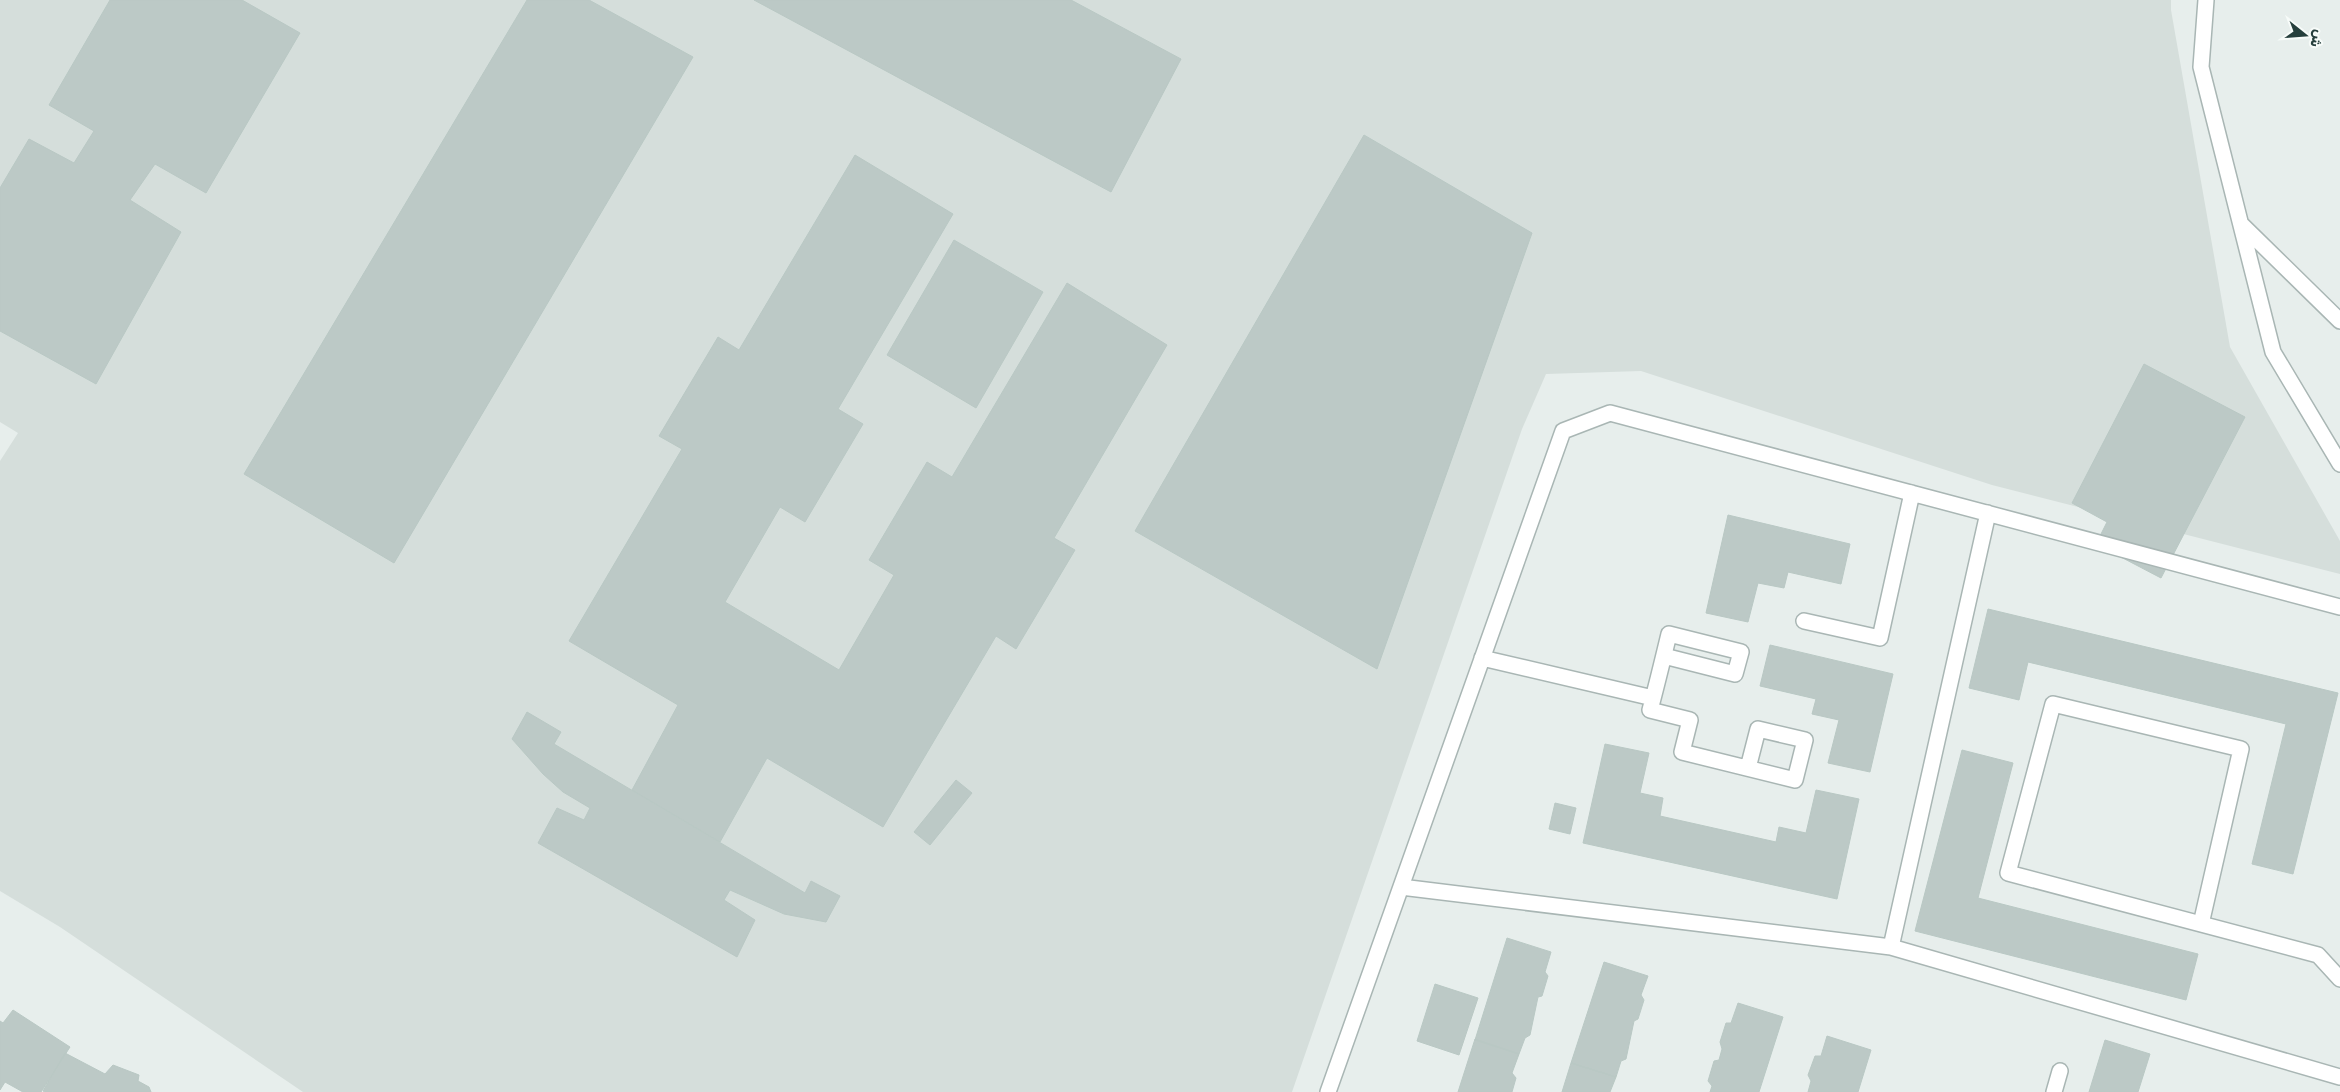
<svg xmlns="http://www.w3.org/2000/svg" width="2340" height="1092" font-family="Rubik,'Noto Sans Arabic',sans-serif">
  <rect width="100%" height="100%" fill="#e7eeec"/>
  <path fill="#d5dedb" d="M0 0H2171V10L2230 347 2340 541V574L1992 485 1641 371 1546 374 1522 429 1292 1092H303L60 927 0 891V461L18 433 0 422Z"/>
  <path fill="#bcc9c6" stroke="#b9c8c4" d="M110 0H242L300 33 206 193 155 164 130 200 181 232 96 384 0 331V188L29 139 74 163 94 131 49 105Z
    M527 0H589L693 57 394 563 244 474Z
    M754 0H1071L1181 59 1111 192Z
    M1364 135 1532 233 1377 669 1135 531Z
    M855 155 953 214 838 409 863 424 805 522 780 507 725 602 839 670 894 575 869 560 927 462 952 477 1067 283 1167 345 1054 538 1075 550 1016 649 996 636 883 827 767 758 720 842 632 790 678 705 569 641 682 449 659 436 718 337 739 350Z
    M954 240 1043 292 976 408 887 355Z
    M2144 364 2245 417 2161 578 2096 544 2107 522 2072 503Z
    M1728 515 1850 544 1841 584 1788 572 1784 588 1758 583 1748 622 1706 613Z
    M1988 609 2338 693 2293 874 2252 864 2286 724 2028 662 2019 700 1969 688Z
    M1770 645 1893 674 1870 772 1828 763 1839 720 1812 714 1816 699 1760 686Z
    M527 712 561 732 554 744 805 893 811 881 840 896 826 922 784 914 730 890 724 900 755 920 737 957 538 843 557 808 584 820 590 808 563 792 543 774 512 739Z
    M1605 744 1649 753 1640 793 1663 798 1660 816 1776 842 1779 827 1806 833 1816 790 1859 799 1837 899 1583 843Z
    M1962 750 2013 763 1978 898 2198 954 2186 1000 1915 931Z
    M956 780 972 793 930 845 914 832Z
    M1555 803 1576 808 1570 834 1549 829Z
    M1507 938 1551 952 1545 972 1548 976 1542 996 1538 997 1530 1035 1525 1038 1519 1054 1475 1040Z
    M1604 962 1648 976 1641 995 1644 1000 1638 1019 1634 1021 1626 1059 1621 1061 1616 1077 1571 1063Z
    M1435 984 1478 998 1459 1055 1417 1041Z
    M1738 1003 1783 1017 1759 1092H1710L1712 1086 1708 1081 1714 1061 1719 1060 1722 1049 1720 1042 1726 1023H1731Z
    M13 1010 70 1047 41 1092H23L5 1082 0 1090V1021L3 1023Z
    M1827 1036 1871 1050 1858 1092H1808L1811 1081 1808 1075 1815 1056H1821Z
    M1475 1039 1519 1054 1512 1073 1516 1078 1512 1092H1458Z
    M2105 1040 2150 1054 2138 1092H2089Z
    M65 1053 105 1074 113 1065 139 1075 138 1081 149 1087 151 1092H45L43 1091Z
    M1571 1063 1616 1077 1610 1092H1562Z"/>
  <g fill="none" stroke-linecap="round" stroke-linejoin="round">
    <defs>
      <path id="minor" d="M2206 0 2201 67 2273 352 2340 464
        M2241 224 2340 321
        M1804 621 1880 638 1912 493
        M1664 656 1735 674 1741 652 1669 634C1663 659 1657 684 1650 710L1690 720 1682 752 1795 780 1805 740 1758 729 1748 768
        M1482 658 1653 698
        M1401 887 1891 947 2340 1077
        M2201 924 2241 749 2053 704 2008 873 2318 955 2340 979
        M1891 947 1988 513
        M1328 1092 1563 431 1610 413 2340 607
        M2054 1092 2060 1071"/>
    </defs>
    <use href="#minor" stroke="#a9b6b4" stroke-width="18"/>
    <use href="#minor" stroke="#fff" stroke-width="15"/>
  </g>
  <g transform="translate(2305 35) rotate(107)" stroke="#f7fbf9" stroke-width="4" paint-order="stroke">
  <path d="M0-4L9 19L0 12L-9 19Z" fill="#263f3d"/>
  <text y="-8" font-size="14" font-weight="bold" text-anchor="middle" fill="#263f3d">ش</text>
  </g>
</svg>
